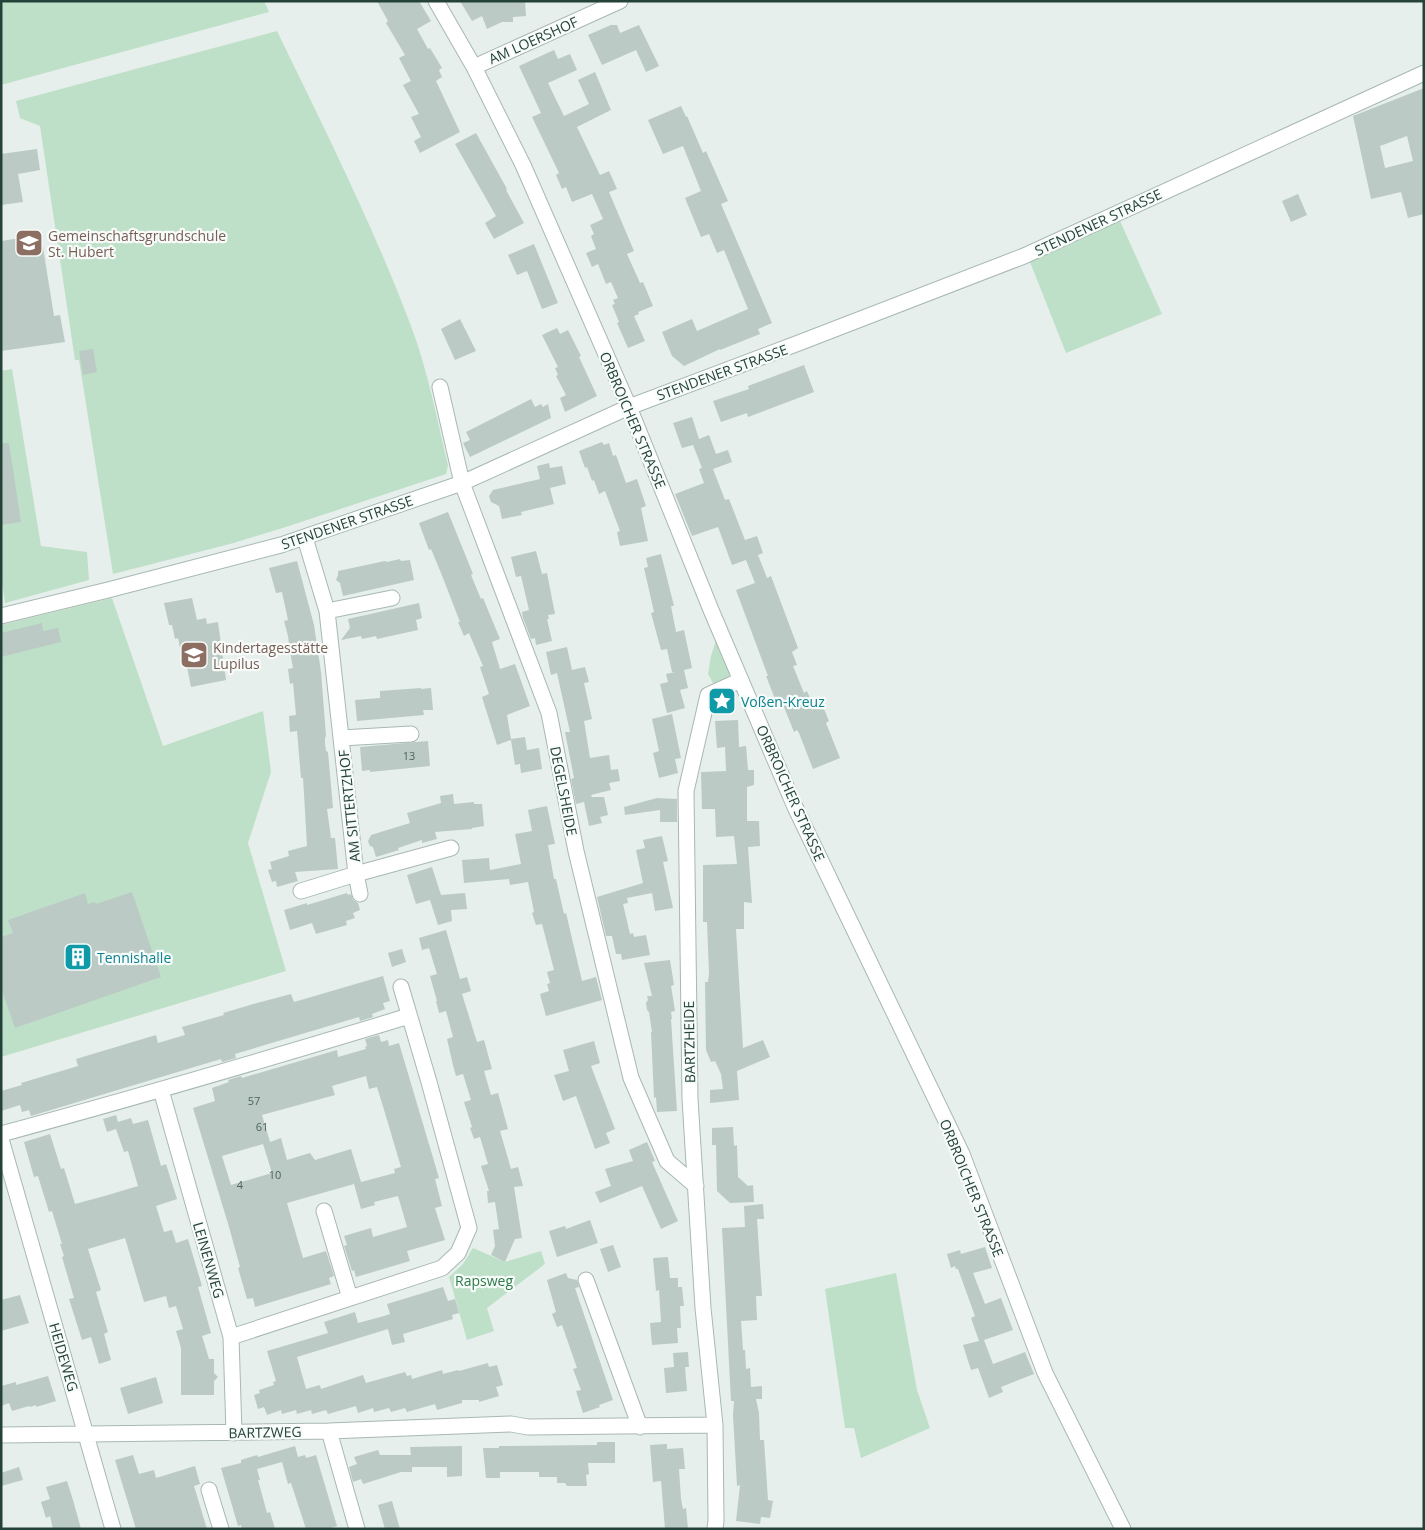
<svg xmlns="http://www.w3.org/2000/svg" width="1425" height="1530" font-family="'Open Sans',sans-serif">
  <rect width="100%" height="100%" fill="#e6efeb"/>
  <path fill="#bfe0c8" d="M1 1H264L269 12 1 85Z
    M277 31C324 128 373 225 411 326 428 371 437 419 448 465L446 474 286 527 230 544 113 574 79 360H75L40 126 20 118 16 101Z
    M1120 221 1162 314 1066 353 1030 262Z
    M12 369 41 546 87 552 89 580 5 603 1 574V371Z
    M112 598 163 746 263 711 271 772 248 843 286 971 1 1057V625Z
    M717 637 730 667 729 676 714 685 708 674 711 656Z
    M473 1248 505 1262 541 1251 545 1264 487 1308 494 1331 467 1340 449 1277 463 1264Z
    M896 1273 917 1390 930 1428 861 1458 854 1428H845L825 1289Z"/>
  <path fill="#bbcac4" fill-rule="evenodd" d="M377 1H419L431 21 417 29 428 49 430 48 442 68 439 70 442 77 436 81 460 132 420 153 414 141 421 137 411 117 419 114 403 85 411 81 399 58 405 55 386 23 388 21Z
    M460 1H525L526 16 513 17V22H502L487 29 482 16 472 21Z
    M611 25H617L620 33 639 25 659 66 646 72 636 50 602 65 588 35Z
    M554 50 558 59 570 54 577 70 548 83 564 116 589 104 578 80 595 72 611 110 577 127 600 175 609 171 617 189 609 192 634 251 627 254 640 283 643 282 653 306 638 312 639 314 634 316 645 341 628 348 617 323 619 322 612 305 615 304 613 300 618 298 611 282 606 284 598 264 592 267 586 253 596 249 591 236 594 234 590 225 603 219 592 194 572 202 566 187 562 189 556 175 559 173 532 117 541 113 519 66Z
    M1424 88V214L1408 218 1401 192 1371 199 1353 116ZM1407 136 1413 161 1385 168 1380 146Z
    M681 106 686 117 687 116 703 153 706 151 728 201 721 204 772 323 758 329 760 334 720 350V349L684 366 672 356 662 332 692 319 697 331 748 309 724 250 717 253 709 234 701 237 685 198 701 191 683 146 663 154 648 120Z
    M476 133 507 189 506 190 524 223 494 239 485 223 496 216 455 144Z
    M37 149 40 170 18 174 23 202 1 205V154Z
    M1298 194 1307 215 1291 222 1282 201Z
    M41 235 54 316 60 315 65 342 1 351V241Z
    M534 244 558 303 542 309 527 271 517 275 508 255Z
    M460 319 476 351 455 360 441 329Z
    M557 328 560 334 568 330 581 356 579 357 597 396 565 412 560 398 566 395 556 376 558 375 555 368 558 367 542 335Z
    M93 349 97 372 83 375 79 351Z
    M804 365 814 392 748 417 747 413 721 422 713 401 749 389 748 386Z
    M531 399 535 407 541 404 543 407 548 404 551 418 470 457 463 443 470 440 466 432Z
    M692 417 699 439 709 435 716 454 728 450 732 462 713 469 725 500 729 499 745 540 757 536 763 553 758 555 767 578 771 576 798 648 792 652 797 665 793 666 804 693 807 691 813 705 821 702 829 721 826 723 840 758 813 769 799 733 797 730 794 732 782 702 777 704 766 676H768L736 590 755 583 746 560 732 565 718 527 692 536 675 494 704 483 699 469 702 468 693 445 682 448 673 423Z
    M602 442 604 445 609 443 613 456 616 455 626 483 637 479 646 506 641 508 648 541 620 546 617 532 620 531 605 491 599 494 594 480 592 481 587 467 585 468 579 451Z
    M1 443H9L21 522 1 525Z
    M549 463 550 468 562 466 566 484 550 488 554 504 521 512 522 515 502 519 499 506 491 502 489 496 493 490 540 479 537 466Z
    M448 512 473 574 471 575 481 599 483 598 500 639 492 642 500 669 515 664 530 706 507 715 511 739 525 737 527 750 539 748 542 769 521 773 520 764 515 765 511 740 497 745 482 697 489 694 480 667 483 666 469 633 464 636 458 622H460L441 573 431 549 429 550 419 523Z
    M536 551 542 574 547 573 555 614 548 615 549 619H547L552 641 536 645 535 638 531 639 523 618 522 612 529 610 521 576 516 577 511 557Z
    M661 554 674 606H671L676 632 684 630 692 668 684 670 688 688 680 690 685 708 667 713 660 684 668 682 666 674 675 672H672L667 649 661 650 651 613 654 612 644 568 648 567 646 558Z
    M400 559 401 561 410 560 414 580 343 596 340 583 336 580 338 575V571L385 561 387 562Z
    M297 561 314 625 321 672 326 736 325 738V744L326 751 328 752 333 808 327 809 331 838H335L338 869 295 872 298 881 277 887 276 881 272 882 268 870 272 869 270 862 289 856 288 851 307 846 304 794 303 778H301L297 731 290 732 289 716 296 715 293 683 290 684 288 669 293 668 290 652 288 636 284 621 288 620 282 592 276 593 269 568Z
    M192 598 197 620 206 618 207 624 218 622 226 680 191 687 186 662H183L178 638 175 639 172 625H169L164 603Z
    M419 603 422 618 416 620 418 630 377 639 376 636 362 639 361 636 341 640 350 628 348 619Z
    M42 623 43 631 58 628 61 642 1 657V633Z
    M567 647 572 670 585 667 589 682 584 683 592 719 584 721 590 758 609 755 611 770 618 769 620 781 609 783 611 790 591 795 592 797H604L608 815 600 817 602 823 589 826 584 802 576 804 571 779 574 778 565 732H570L557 673 551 675 546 652Z
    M421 688V689L431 688 433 710H423L424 715 357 721 355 700 380 698V691Z
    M672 714 681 758 675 759 678 773 659 778 653 753 659 751 652 719Z
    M738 720 739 747 746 746 748 770H754V785L747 787V821H759L760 846 748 847 752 903 744 902V929H736L743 1048 763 1040 770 1057 737 1071 739 1100 710 1103V1090L723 1089 721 1074 715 1061 711 1062 706 1050 705 982H708L709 973 707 922H703V865L737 864 734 836 716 837 715 809H702L701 772 726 771 725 747 717 748 715 721Z
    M428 741 430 766 370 772V770L362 771 360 747Z
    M453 794 454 804 474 802V804H482L484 826 472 828V829L435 832 437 839 422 843V840L398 848 399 850 376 857 373 847 370 846 368 841 371 835 410 823 407 813 441 803 440 796Z
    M657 798 677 799V822H660V810L625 815 624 807Z
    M547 806 555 844 548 845 554 879H556L564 914 566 913 582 981 596 977 602 1000 546 1016 540 994 549 991 547 984 550 983 547 972 554 970 542 924 536 925 532 913 534 912 528 882 510 885 509 879 464 883 462 860 489 858 490 870 521 864 515 834 532 831 528 810Z
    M662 836 668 861 663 862 673 908 655 911 652 893 627 898 628 903 623 904 630 934 633 933 634 937 646 935 650 955 622 960 621 954H616L612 936H606L597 897 643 883 636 850 645 848 643 840Z
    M432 867 441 895 465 893 467 909 451 910 452 921 438 925 430 900 416 904 407 875Z
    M132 892 161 977 15 1028 1 988V937L13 933 8 920 85 893 88 904 95 902 96 904Z
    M347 893 348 895 351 894 353 900 358 903 360 910 353 913 355 918 346 921 347 925 316 934 312 923 290 930 284 910 307 903V905Z
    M446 930 460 979 467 977 471 991 462 994 477 1042 484 1040 492 1069 484 1071 491 1095 498 1093 508 1129 500 1131 511 1169 518 1167 523 1186 514 1187 522 1238 515 1239 505 1262 491 1255 495 1246 493 1230 499 1229 495 1202 488 1203 487 1191H489L481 1166 488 1164 480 1137 474 1139 470 1128 472 1127 464 1102 471 1100 463 1074 456 1076 453 1065 447 1039 453 1037 446 1011 439 1013 436 1001H437L430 976 437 974 429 948 422 950 419 938Z
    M402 949 406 962 392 967 388 953Z
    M670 960 674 985 671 986 675 1011 671 1012 672 1019H671L677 1111 657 1112 656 1097 654 1098 651 1032H652L649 1012 647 1010 646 1003 648 1000 647 996H652L644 963Z
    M383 976 390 1001 383 1003 385 1009 372 1014 373 1017 360 1021 359 1017 235 1054 236 1058 222 1062 221 1059 31 1116 29 1110 22 1112 20 1105 1 1111V1091L22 1085 21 1083 78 1066 76 1059 156 1035 158 1043 185 1035 182 1027 224 1015 223 1013 257 1003 291 994 294 1002Z
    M379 1035 381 1042 388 1040 389 1046 399 1043 439 1178 435 1179 442 1206 435 1208 445 1240 407 1251 410 1261 356 1277 354 1270 352 1271 344 1246 347 1245 344 1236 371 1228 373 1237 407 1227 398 1196 374 1202 375 1205 361 1209 354 1184 287 1203 303 1258 326 1251 334 1276 329 1278 331 1284 255 1307 253 1298 247 1299 238 1268 240 1267 229 1227 193 1108 215 1101 212 1088 229 1082 228 1080 241 1076 242 1078 337 1050 338 1057 366 1049 365 1047 367 1046 365 1039ZM366 1076 369 1089 377 1087 385 1113 401 1167 394 1169 395 1173 361 1182 351 1149 315 1160 310 1153 287 1160 281 1138 270 1142 262 1115 335 1095 332 1086ZM263 1144 272 1173 231 1185 222 1156Z
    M594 1041 600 1063 591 1066 615 1129 606 1133 610 1143 595 1149 576 1096 563 1101 554 1075 569 1071 563 1050Z
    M116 1115 118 1122 131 1118 133 1124 148 1120 161 1166 166 1164 177 1199 156 1206 164 1232 172 1230 176 1243 188 1239 202 1286 198 1287 211 1333 202 1336 209 1359H214V1373L218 1377 214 1381V1395H181V1348L176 1331 183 1329 176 1306 169 1308 166 1296 144 1302 125 1238 88 1249 101 1290 96 1292 108 1332 104 1334 111 1360 99 1364 91 1337 82 1340 69 1299 74 1298 62 1257 64 1256 60 1244H62L52 1211 49 1212 38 1176 34 1177 24 1142 50 1134 61 1169 64 1168 75 1204 108 1195 138 1186 128 1151 124 1152 116 1129 107 1132 103 1119Z
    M733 1127 734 1146 737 1145 738 1177 748 1186 753 1185 754 1202 730 1203 717 1191 716 1145H712V1128Z
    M647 1142 655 1161 652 1162 678 1221 661 1229 642 1186 600 1203 595 1192 611 1186 605 1169 633 1161 629 1150Z
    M763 1204 764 1219H757L762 1296H756L757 1320 741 1321 743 1350H745L746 1369 750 1368 751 1387 762 1386V1399H756L759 1413 760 1440H764L768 1500 773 1501 770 1518 761 1517 760 1524 736 1521 740 1485 737 1486 733 1415 734 1401H731L722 1228 745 1227 744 1206Z
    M590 1220 598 1243 557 1257 549 1231 565 1226 566 1229Z
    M613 1245 621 1267 608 1272 600 1249Z
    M985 1247 992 1268 973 1273 985 1304 1001 1298 1013 1330 984 1340 993 1364 1025 1352 1034 1374 1001 1387 1003 1392 989 1398 978 1368 971 1370 963 1345 979 1341 971 1318 975 1316 958 1269H956L955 1266 951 1268 947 1254 960 1250 961 1254Z
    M668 1257 670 1278H678V1287H682L684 1306H680L681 1328H677L678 1343 652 1345 650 1323 661 1322 659 1290 656 1291 653 1258Z
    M566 1273 568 1278 577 1280 579 1287 575 1288 613 1400 599 1405 600 1407 583 1413 576 1391 581 1390 573 1369 577 1368 562 1325 557 1327 552 1314 556 1312 547 1280Z
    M443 1287 448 1301 455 1299 459 1313 452 1315 453 1319 403 1334 405 1342 392 1345 388 1329 297 1357 306 1389 320 1385 321 1389 363 1375 366 1383 405 1372 407 1376 411 1375 412 1379 442 1370 443 1374 458 1370 459 1371 488 1363 489 1367 497 1365 503 1385 496 1387 499 1396 479 1402V1400H462V1403L437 1410 435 1404 407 1412 405 1408 391 1412 389 1408 374 1412 373 1408 358 1413 356 1406 328 1414 326 1410 312 1414 311 1410 297 1414 296 1410 282 1414 281 1410 267 1415 264 1407 258 1409 254 1395 260 1393 259 1390 274 1385 273 1382 276 1381 267 1351 328 1333 324 1322 355 1312 358 1323 384 1316 390 1314 387 1304Z
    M20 1295 29 1323 1 1331V1300Z
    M688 1352 689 1367H685L687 1391 666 1393 664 1368 674 1367 673 1353Z
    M48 1376 56 1401 36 1407V1405L30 1407 29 1406 12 1411 9 1403 1 1406V1386L16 1382V1385Z
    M156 1377 163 1403 128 1414 120 1388Z
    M597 1442H615V1463H588L589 1474 586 1475 587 1486H567L565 1483H557V1477H539V1472H500V1478H486L483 1448H499V1446L597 1445Z
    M667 1444V1449L683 1448 685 1469H679L681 1499 683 1509 686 1508 688 1529H665L661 1481 653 1482 650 1445Z
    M295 1446 298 1457 305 1455 306 1458 316 1455 337 1526 327 1529H306L291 1483 288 1484 282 1462 257 1469 260 1480H258L267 1513 270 1512 275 1529H242L241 1525 238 1526 221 1468 241 1463V1460L257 1455 258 1457Z
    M462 1446V1476L447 1477V1467H412V1472H401L363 1484 361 1479 353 1482 349 1467 357 1464 354 1457 378 1450 380 1455H411L410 1447Z
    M133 1455 139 1474 154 1470 156 1478 195 1466 200 1484 194 1486 207 1529H136L115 1460Z
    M19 1467 23 1480 1 1486V1473Z
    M67 1481 73 1500 81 1529H53L50 1516 46 1518 41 1502 50 1499 46 1487Z
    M392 1501 400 1529H385L380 1512 378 1505Z"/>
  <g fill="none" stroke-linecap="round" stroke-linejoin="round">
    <defs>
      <path id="minor" d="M436 1 474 67 523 165 629 407 711 610 795 807 962 1154 1045 1373 1123 1529
        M474 67 620 1
        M440 387 462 483 549 713 576 851 631 1078 667 1161 696 1186
        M305 538 327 611 356 874 360 894
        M327 611 392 598
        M1 616 108 590 281 545 462 483 629 407 796 344 1024 256 1424 73
        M341 738 411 734
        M301 891 356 874 451 848
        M161 1090 231 1337 234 1433
        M1 1134C138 1097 274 1057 409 1016
        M1 1139 113 1529
        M324 1211 350 1298
        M586 1280 640 1427
        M231 1337 442 1268 458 1253 469 1228 429 1082 401 987
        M329 1431 357 1529
        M1 1435 329 1431 511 1424 528 1427 715 1425
        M209 1490 221 1529
        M715 1529 716 1521 715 1425 703 1308 690 1099 686 791 708 695 741 680"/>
    </defs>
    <use href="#minor" stroke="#a8b8b2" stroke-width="17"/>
    <use href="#minor" stroke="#fff" stroke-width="15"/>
  </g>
  <defs>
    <symbol id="school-square" viewBox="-11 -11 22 22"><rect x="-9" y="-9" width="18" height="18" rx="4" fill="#8d6e63" stroke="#f7fbf9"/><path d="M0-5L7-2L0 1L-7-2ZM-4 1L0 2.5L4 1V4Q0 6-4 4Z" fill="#fff"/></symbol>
    <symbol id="sight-square" viewBox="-11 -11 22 22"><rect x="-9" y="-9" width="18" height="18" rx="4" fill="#0f9aa8" stroke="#f7fbf9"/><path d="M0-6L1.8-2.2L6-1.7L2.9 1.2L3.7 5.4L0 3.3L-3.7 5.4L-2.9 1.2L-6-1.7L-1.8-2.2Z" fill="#fff"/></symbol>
    <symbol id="building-square" viewBox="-11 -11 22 22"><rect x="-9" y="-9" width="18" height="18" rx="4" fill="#0f9aa8" stroke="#f7fbf9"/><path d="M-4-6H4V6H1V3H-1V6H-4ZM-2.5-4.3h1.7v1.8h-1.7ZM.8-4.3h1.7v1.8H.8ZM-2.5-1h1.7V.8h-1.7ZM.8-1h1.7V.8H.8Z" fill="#fff"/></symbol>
  </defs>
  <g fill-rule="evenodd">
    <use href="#school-square" x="13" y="227" width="32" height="32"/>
    <use href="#school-square" x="178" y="639" width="32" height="32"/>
    <use href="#sight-square" x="706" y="685" width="32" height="32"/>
    <use href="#building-square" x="62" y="941" width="32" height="32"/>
  </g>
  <g text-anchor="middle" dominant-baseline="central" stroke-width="4.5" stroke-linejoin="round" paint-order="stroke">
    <g font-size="11" fill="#4a645c">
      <text x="409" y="755">13</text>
      <text x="254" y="1100">57</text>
      <text x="262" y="1126">61</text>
      <text x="275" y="1174">10</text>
      <text x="240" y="1184">4</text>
    </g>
    <g font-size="14" fill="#24423a" stroke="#f7fbf9">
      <text transform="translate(533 40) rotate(-24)">AM LOERSHOF</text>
      <text transform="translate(1098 222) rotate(-25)">STENDENER STRASSE</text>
      <text transform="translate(722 372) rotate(-20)">STENDENER STRASSE</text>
      <text transform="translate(633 420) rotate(67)">ORBROICHER STRASSE</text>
      <text transform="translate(347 522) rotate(-19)">STENDENER STRASSE</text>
      <text transform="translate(564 791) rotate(79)">DEGELSHEIDE</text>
      <text transform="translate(791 793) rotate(66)">ORBROICHER STRASSE</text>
      <text transform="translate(349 806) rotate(-96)">AM SITTERTZHOF</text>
      <text transform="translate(689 1042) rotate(-91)">BARTZHEIDE</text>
      <text transform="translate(972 1188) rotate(68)">ORBROICHER STRASSE</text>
      <text transform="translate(209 1260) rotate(74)">LEINENWEG</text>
      <text transform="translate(64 1357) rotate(74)">HEIDEWEG</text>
      <text transform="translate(265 1432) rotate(-1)">BARTZWEG</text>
    </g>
    <g font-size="14" fill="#785e54" stroke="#f7fbf9" text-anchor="start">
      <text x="48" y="235">Gemeinschaftsgrundschule<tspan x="48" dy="16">St. Hubert</tspan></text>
      <text x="213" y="647">Kindertagesstätte<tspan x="213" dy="16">Lupilus</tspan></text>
    </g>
    <g font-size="14" fill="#0d838f" stroke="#f7fbf9" text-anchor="start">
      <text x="741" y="701">Voßen-Kreuz</text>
      <text x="97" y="957">Tennishalle</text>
    </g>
    <g font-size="14" fill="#2d7a4b" stroke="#f7fbf9">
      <text x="484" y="1280">Rapsweg</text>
    </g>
  </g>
  <rect width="1425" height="1530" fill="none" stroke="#24423a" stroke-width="5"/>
</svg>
